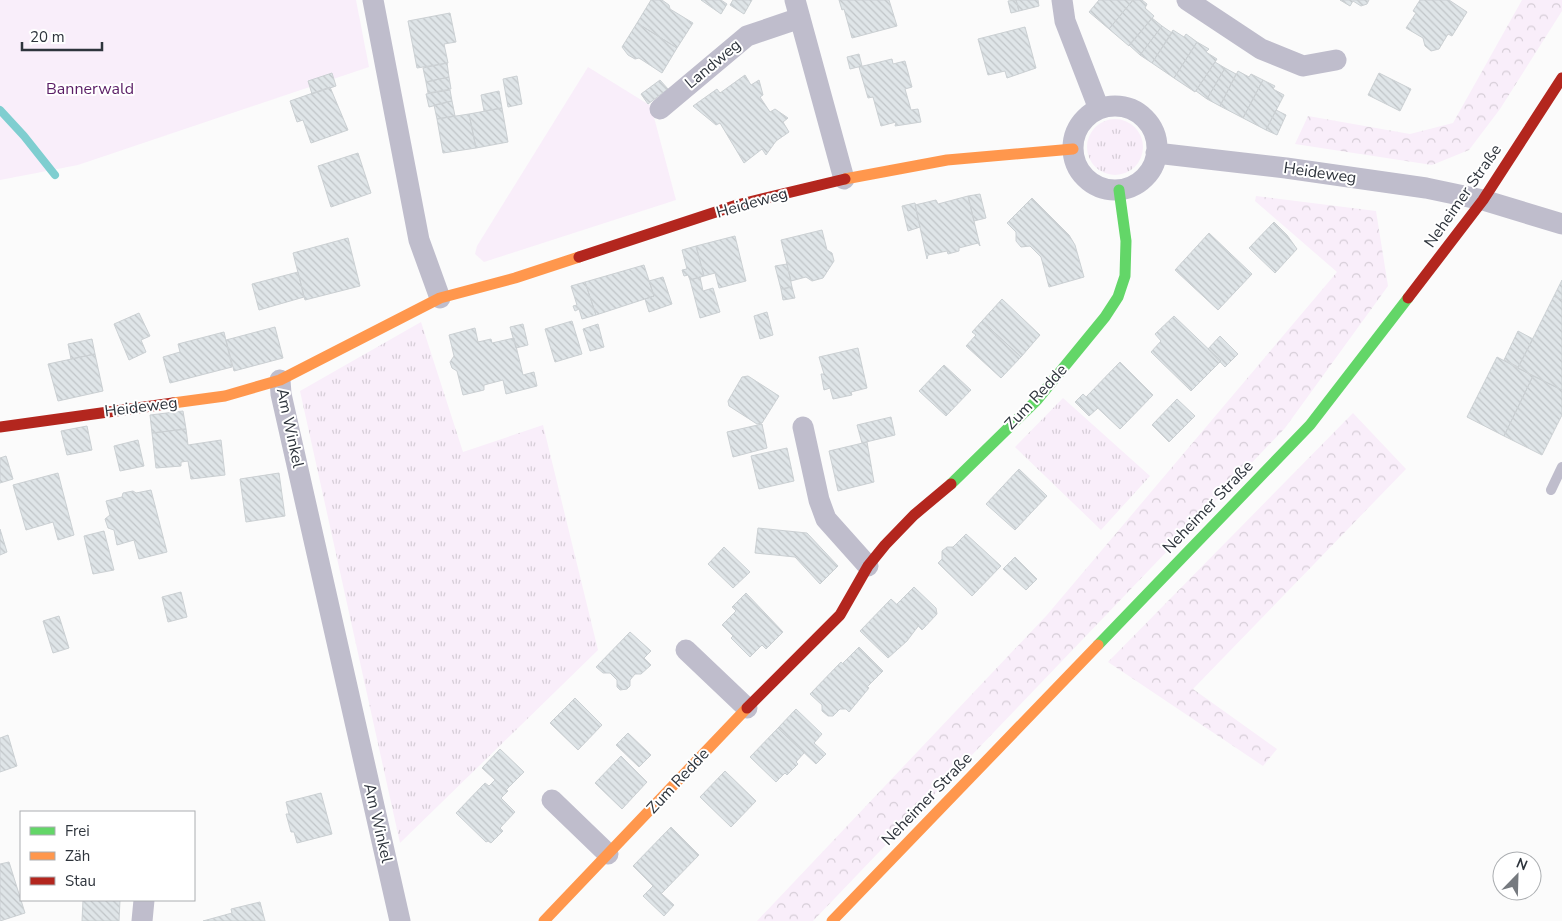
<svg xmlns="http://www.w3.org/2000/svg" width="1562" height="921" font-family="'Nunito Sans',sans-serif">
  <defs>
    <pattern id="grass-tufts" width="24" height="20" patternUnits="userSpaceOnUse" patternTransform="scale(1.25)"><rect width="24" height="20" fill="#f9eefa"/><path d="M3 7l-1-3M5 7V3M7 7l1-3M15 17l-1-3M17 17v-4M19 17l1-3" fill="none" stroke="#d6cdd7"/></pattern>
    <pattern id="forest-crowns" width="20" height="18" patternUnits="userSpaceOnUse" patternTransform="scale(1.25)"><rect width="20" height="18" fill="#f9eefa"/><path d="M2 6a3 3 0 1 1 6 0M12 15a3 3 0 1 1 6 0" fill="none" stroke="#d6cdd7"/></pattern>
    <pattern id="building-back-hatch" width="6" height="6" patternUnits="userSpaceOnUse" patternTransform="scale(1.25)"><rect width="6" height="6" fill="#dfe5e8"/><path d="M-1 5l2 2M0 0l6 6M5-1l2 2" fill="none" stroke="#c0c5c8"/></pattern>
  </defs>
  <rect width="100%" height="100%" fill="#fbfbfb"/>
  <path fill="url(#grass-tufts)" d="M1087 147a28 28 0 1 1 56 0a28 28 0 1 1-56 0Z
    M421 322 463 452 543 425 598 650 400 843 300 391Z
    M1063 398 1150 476 1101 530 1015 447Z"/>
  <path fill="url(#forest-crowns)" d="M1522 0H1562V11L1500 109 1469 150 1432 165 1295 144 1308 116 1410 134 1453 123Z
    M1256 196 1376 211 1388 286 1285 428 813 921H757L1047 615 1337 272 1255 201Z
    M1353 413 1406 469 1193 689 1277 749 1263 766 1108 662Z"/>
  <path fill="#f9eefa" d="M0 0H356L369 67 78 165 0 180Z
    M588 67 651 106 676 200 484 262 475 254 477 246Z"/>
  <g fill="none" stroke-linecap="round" stroke-linejoin="round">
    <path stroke="#7fced0" stroke-width="8" d="M0 110 24 136 55 175"/>
  </g>
  <path fill="url(#building-back-hatch)" stroke="#cbd0d3" d="M651 0H662L669 5 670 9 693 23 677 48 637 23Z
    M701 0H721L727 4 721 14Z
    M733 0H752L744 14 730 5Z
    M839 0H889L897 26 852 38 844 9 842 10Z
    M1016 0 1019 11 1011 13 1008 1Z
    M1016 0H1038L1039 6 1019 11Z
    M1099 0H1133L1109 29 1089 12Z
    M1133 0H1142L1147 4 1145 8 1154 16 1129 46 1109 29Z
    M1340 0H1369L1367 4 1361 6 1353 1 1350 6Z
    M1420 0H1449L1467 12 1452 36 1448 34 1439 49 1431 51 1425 46 1423 38 1406 28 1416 13 1413 11Z
    M450 13 456 42 444 44 448 63 417 68 408 21Z
    M1152 18 1162 26 1140 55 1129 45Z
    M637 23 677 48 662 73 639 58 635 59 628 55 622 47Z
    M1162 26 1172 33 1152 63 1140 55Z
    M1025 27 1036 68 1007 78 1005 71 988 75 978 39Z
    M1173 30 1184 37 1186 34 1197 42 1174 78 1152 63Z
    M1197 42 1209 49 1206 52 1217 59 1195 92 1174 78Z
    M859 54 862 66 850 69 847 57Z
    M892 59 893 64 905 61 912 87 905 89 911 110 918 109 921 122 895 126 896 122 881 126 873 97 868 98 859 67Z
    M1215 62 1225 68 1207 99 1196 91Z
    M447 63 449 77 426 82 423 68Z
    M1225 68 1236 74 1220 106 1207 99Z
    M1238 71 1249 77 1251 74 1263 80 1243 118 1220 106Z
    M332 73 336 86 312 94 308 81Z
    M1379 73 1411 89 1400 111 1368 95Z
    M745 75 751 85 759 80 763 95 760 97 770 112 775 109 788 118 783 122 789 132 776 141 766 155 762 149 744 163 720 123 716 125 693 106 717 89 720 93Z
    M517 76 522 104 508 107 503 79Z
    M449 77 451 89 428 93 426 82Z
    M660 80 668 89 648 104 641 94Z
    M1263 80 1275 86 1273 89 1284 95 1266 130 1243 118Z
    M330 87 348 130 311 143 303 120 297 122 290 101Z
    M450 90 452 101 429 107 426 94Z
    M499 91 502 108 484 111 481 95Z
    M452 101 455 116 437 119 434 105Z
    M502 108 508 142 476 148 469 114Z
    M1276 110 1286 115 1277 135 1266 130Z
    M469 114 476 148 443 153 437 119Z
    M358 153 371 193 331 207 318 166Z
    M980 194 986 218 974 221 968 196Z
    M968 196 980 246 978 243 959 248V251L948 254 947 251 928 255 927 259 915 205 936 200 938 204Z
    M1032 198 1069 235 1075 245 1084 277 1049 287 1041 257 1030 246 1021 247 1016 241V232L1007 223Z
    M915 203 920 227 908 231 902 206Z
    M1274 222 1287 235 1297 249 1275 273 1249 248Z
    M822 230 827 250 832 253 834 261 823 278 812 281 806 277 791 281 781 240Z
    M1209 233 1252 274 1218 310 1175 270Z
    M735 236 746 281 719 288 715 273 704 276 696 246Z
    M348 238 360 286 305 300 293 253Z
    M696 246 704 276 690 280 688 275 684 276 682 270 687 269 682 250Z
    M787 264 792 287 781 289 775 266Z
    M644 265 654 296 596 315 585 282Z
    M298 272 304 297 259 310 252 284Z
    M663 277 672 304 649 312 645 299 654 296 649 281Z
    M700 277 703 291 713 288 720 312 700 318 690 280Z
    M1562 280V300L1554 296Z
    M585 282 596 315 582 319 579 309 575 311 573 306 577 305 571 286Z
    M792 287 795 298 783 300 781 289Z
    M1554 296 1562 300V390L1518 368Z
    M1002 299 1040 335 1021 357 982 321Z
    M767 312 773 335 760 339 754 316Z
    M139 313 150 336 141 340 146 352 129 360 114 324Z
    M1174 316 1221 361 1191 391 1151 352 1161 341 1155 334Z
    M572 321 582 354 555 362 545 329Z
    M982 321 1021 357 1001 378 966 346 976 335 972 332Z
    M523 324 528 345 516 348 510 327Z
    M598 324 604 347 590 351 583 329Z
    M275 327 283 358 234 371 226 340Z
    M475 328 478 342 491 339 492 343 514 338 523 375 534 372 537 386 506 394 503 380 484 385V390L463 395 457 371 452 368 450 362 454 356 449 335Z
    M1518 331 1533 339 1518 367 1504 360Z
    M224 332 232 367 170 383 163 357 180 352 178 344Z
    M1220 336 1238 354 1225 367 1208 349Z
    M92 339 95 354 71 359 68 344Z
    M858 348 867 388 851 392 852 395 833 399 830 388 824 390 821 374H824L819 357Z
    M95 354 103 391 58 401 48 364Z
    M1497 357 1533 376 1504 436 1467 417Z
    M1120 362 1153 395 1120 429 1086 397Z
    M944 365 971 390 946 416 919 391Z
    M748 376 779 396 762 423 757 424 729 406 728 401 742 377Z
    M1533 376 1562 390V415L1542 455 1504 436Z
    M1083 394 1098 408 1089 416 1075 402Z
    M1177 399 1195 416 1169 442 1152 425Z
    M183 411 186 429 152 433 150 415Z
    M891 417 895 435 862 443 857 425Z
    M762 424 767 448 733 457 727 432Z
    M87 426 92 450 67 455 61 431Z
    M186 429 188 445 221 440 225 475 191 479 188 461 181 462V466L156 468 152 433Z
    M138 440 144 466 120 471 114 446Z
    M867 442 874 482 838 491 829 451Z
    M787 448 794 481 759 489 751 456Z
    M6 456 13 479 0 483V458Z
    M1019 469 1047 496 1015 530 986 504Z
    M58 473 74 535 58 540 53 522 26 530 13 485Z
    M279 473 285 516 246 522 240 479Z
    M151 490 167 552 139 559 134 540 117 545 114 530 108 528 105 519 110 515 106 501 122 497 123 493 133 491 136 493Z
    M758 528 807 533 838 566 820 584 795 557 755 553Z
    M0 529 7 552 0 555Z
    M104 531 114 570 93 574 84 536Z
    M966 534 1001 566 972 596 938 563 942 559V551L947 547H953Z
    M724 547 750 572 733 588 708 564Z
    M1015 557 1037 579 1026 590 1003 569Z
    M914 587 936 608 937 614 922 630 897 604Z
    M181 592 187 617 168 622 162 597Z
    M746 593 783 632 766 649 762 645 750 657 731 638 733 636 722 625 736 611 732 607Z
    M891 599 919 625 907 641 888 658 860 631Z
    M59 616 69 648 53 653 43 621Z
    M630 632 651 651 644 658 651 665 641 674H635L630 680V686L627 689 620 690 617 687V680L610 673H603L596 667Z
    M859 647 883 671 867 687 843 663Z
    M841 662 869 688 849 712 846 709H840L833 716H828L822 711V705L810 694Z
    M575 698 602 725 578 750 550 723Z
    M796 709 822 734 814 743 826 754 816 764 778 728Z
    M778 728 804 753 796 762 798 764 787 775 785 773 776 782 750 757Z
    M628 733 651 755 639 767 616 745Z
    M8 735 17 766 0 772V738Z
    M500 749 524 772 506 790 482 768Z
    M621 756 647 782 622 809 595 783Z
    M725 771 756 801 731 827 700 797Z
    M495 780 508 791 501 798 515 812 500 828 503 831 491 843 488 841 486 842 456 813 485 783 489 786Z
    M321 793 332 834 297 843 294 832H291L286 814H289L286 802Z
    M671 827 699 855 661 894 633 866Z
    M9 862 25 913 0 921V864Z
    M653 886 674 905 664 916 643 896Z
    M83 900H120L119 921H82Z
    M260 902 265 921H203L232 913 231 909Z"/>
  <g fill="none" stroke-linecap="round" stroke-linejoin="round">
    <path stroke="#bfbdcc" stroke-width="10" d="M1551 490 1562 467"/>
    <path stroke="#bfbdcc" stroke-width="21" d="M373 0 419 240 440 298
      M795 0 844 179
      M1062 0 1065 21 1099 109
      M1187 0 1261 49 1303 66 1336 60
      M1073 148a42 42 0 1 1 84 0a42 42 0 1 1-84 0Z
      M660 109 747 36 800 18
      M1156 153 1286 168 1426 188 1483 200 1562 224
      M280 380 281 394 400 921
      M803 427 819 500 826 519 868 566
      M686 650 747 708
      M552 800 608 854
      M142 921 144 900"/>
    <path stroke="#63d668" stroke-width="11" d="M951 484 1037 400 1105 317 1118 297 1125 276 1126 241 1119 190
      M1098 645 1310 425 1408 298"/>
    <path stroke="#ff974d" stroke-width="11" d="M845 179 947 160 1073 149
      M173 403 225 396 280 380 440 298 515 278 579 257
      M544 921 747 708
      M832 921 1098 645"/>
    <path stroke="#b3261e" stroke-width="11" d="M579 257 737 205 845 179
      M1408 298 1483 200 1562 78
      M0 427 173 403
      M747 708 840 615 868 566 885 545 914 515 951 484"/>
  </g>
  <g text-anchor="middle" dominant-baseline="central" stroke-width="4" stroke-linejoin="round" paint-order="stroke">
    <g font-size="16" fill="#2e343c" stroke="#fff">
      <text transform="translate(713 64) rotate(-40)">Landweg</text>
      <text transform="translate(1320 173) rotate(8)">Heideweg</text>
      <text transform="translate(1463 196) rotate(-55)">Neheimer Straße</text>
      <text transform="translate(752 203) rotate(-16)">Heideweg</text>
      <text transform="translate(1036 397) rotate(-47)">Zum Redde</text>
      <text transform="translate(141 407) rotate(-7)">Heideweg</text>
      <text transform="translate(290 428) rotate(78)">Am Winkel</text>
      <text transform="translate(1208 507) rotate(-46)">Neheimer Straße</text>
      <text transform="translate(678 781) rotate(-47)">Zum Redde</text>
      <text transform="translate(927 799) rotate(-46)">Neheimer Straße</text>
      <text transform="translate(378 823) rotate(77)">Am Winkel</text>
    </g>
    <g font-size="16" fill="#5a1d65" stroke="#fff">
      <text x="90" y="89">Bannerwald</text>
    </g>
  </g>
  <rect x="20" y="811" width="175" height="90" fill="#ffffff" stroke="#abaeb1"/>
  <rect x="30" y="827" width="25" height="8" fill="#63d668" stroke="#abaeb1"/>
  <text x="65" y="836" font-size="15" fill="#2e343c">Frei</text>
  <rect x="30" y="852" width="25" height="8" fill="#ff974d" stroke="#abaeb1"/>
  <text x="65" y="861" font-size="15" fill="#2e343c">Zäh</text>
  <rect x="30" y="877" width="25" height="8" fill="#b3261e" stroke="#abaeb1"/>
  <text x="65" y="886" font-size="15" fill="#2e343c">Stau</text>
  <g transform="translate(1517 876) rotate(23)"><circle r="24" fill="#ffffff" stroke="#abaeb1"/>
  <path d="M0-4L9 19L0 12L-9 19Z" fill="#767a7f"/>
  <text y="-8" font-size="14" font-weight="bold" text-anchor="middle" fill="#2e343c">N</text>
  </g>
  <path d="M22 42v8h80v-8" fill="none" stroke="#2e343c" stroke-width="2.5"/>
  <text x="30" y="42" font-size="15" fill="#2e343c" stroke="#ffffff" stroke-width="4" paint-order="stroke">20 m</text>
</svg>
